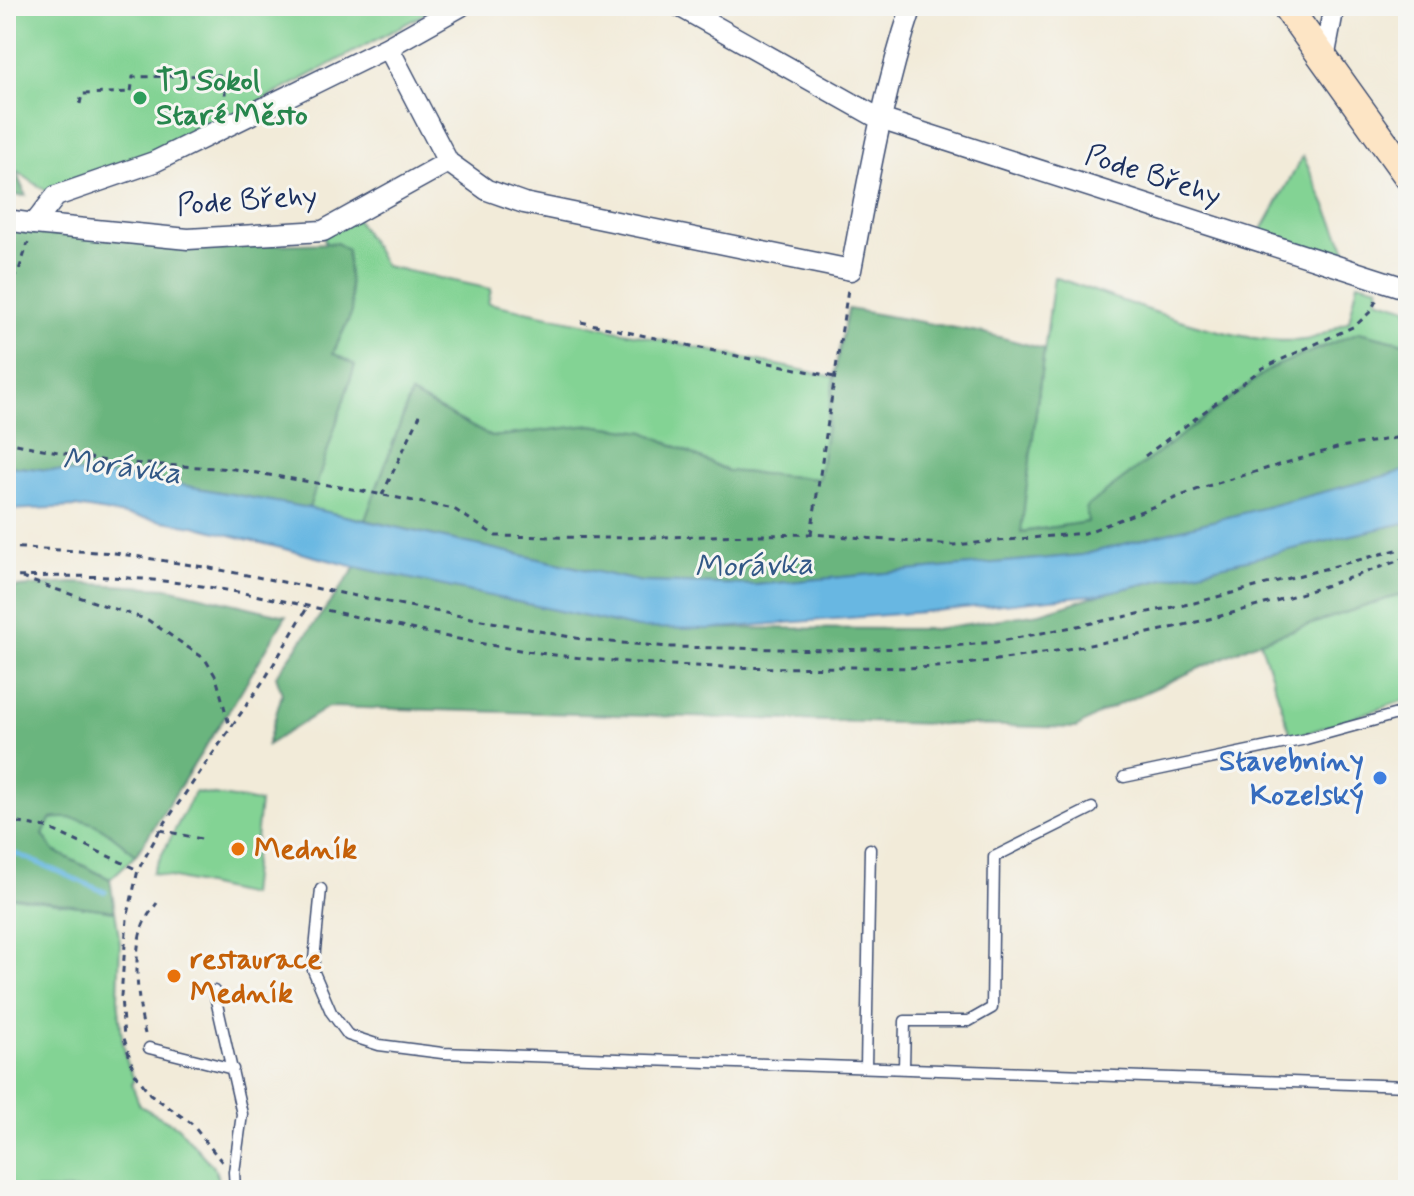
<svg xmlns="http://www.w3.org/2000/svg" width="1414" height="1196" font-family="Mynerve,sans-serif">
  <rect width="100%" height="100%" fill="#f6f6f2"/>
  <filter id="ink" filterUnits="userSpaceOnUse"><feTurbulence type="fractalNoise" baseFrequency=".0125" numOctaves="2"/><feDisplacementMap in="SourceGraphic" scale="16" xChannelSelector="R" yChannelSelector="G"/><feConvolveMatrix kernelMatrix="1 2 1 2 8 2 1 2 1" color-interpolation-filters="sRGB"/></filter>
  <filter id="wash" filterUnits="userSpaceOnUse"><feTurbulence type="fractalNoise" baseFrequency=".006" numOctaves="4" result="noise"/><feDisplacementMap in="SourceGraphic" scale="32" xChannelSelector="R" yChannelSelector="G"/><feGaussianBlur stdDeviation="1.8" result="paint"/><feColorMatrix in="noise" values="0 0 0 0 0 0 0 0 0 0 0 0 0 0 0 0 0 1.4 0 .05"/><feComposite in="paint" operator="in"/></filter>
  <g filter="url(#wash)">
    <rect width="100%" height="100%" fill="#f2ebd9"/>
    <path fill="#83d394" stroke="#4f8179" stroke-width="2" d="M6 6H439L228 119 168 148 49 193 15 170 10 113 15 64 6 60Z
      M1303 156 1352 263 1259 235Z
      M356 218 385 266 491 289 488 303 834 377 819 479 728 471 645 432 591 425 491 437 411 394 365 520 309 508 355 365 333 354 352 312 337 243 326 244 323 235Z
      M1054 277C1120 299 1237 348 1304 340 1318 339 1335 327 1349 321L1358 282 1379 287 1377 299 1408 308V344L1359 332 1088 522 1020 532Z
      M1408 592V699L1292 738 1260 641Z
      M195 792 260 802 250 895 152 873Z
      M73 816 101 826 136 855 110 879 54 851 43 834 50 819Z
      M6 896 115 911 120 943 118 998 122 1037 127 1063 134 1079 132 1085 140 1106 177 1126 215 1169 222 1190H6Z"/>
    <path fill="#6ab57e" stroke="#42726e" stroke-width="2" d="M6 60 15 64 10 113 15 170 26 196 9 195 6 191Z
      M6 228 187 247 337 243 347 250 352 312 333 353 355 365 309 508 147 479 6 466Z
      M848 309 984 333 1044 349 1021 532 1088 522 1086 507 1271 368 1359 332 1408 344V470L1082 555 755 585 642 582 365 520 411 394 491 437 591 425 645 432 728 471 819 479 837 360Z
      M1408 522V592L1260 641 1104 711 1076 728 328 707 267 745 282 694 276 676 356 567 638 628 934 629 1040 613 1101 594Z
      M72 583 168 588 286 616 240 693 136 855C107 831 90 813 50 819L43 835 54 851 110 879 115 911 6 896V588Z"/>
    <path fill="#68b7e2" stroke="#4273a0" stroke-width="2" d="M6 466 147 479 304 507 642 582 755 585 1082 555 1408 470V522L1101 594 923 612 709 629 638 628 356 567 194 526 76 507 6 510Z"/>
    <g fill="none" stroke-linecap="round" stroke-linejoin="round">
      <path stroke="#68b7e2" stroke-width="5" d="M6 853 17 854 105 892"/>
    </g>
  </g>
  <g filter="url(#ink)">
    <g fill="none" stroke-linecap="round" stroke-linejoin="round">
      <defs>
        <path id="service" d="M1124 777 1306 739 1408 711
          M321 889 313 970 331 1012 348 1035 379 1045 442 1053 1408 1086
          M214 991 242 1114 234 1172 235 1190
          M149 1048 233 1069
          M866 1067 870 849
          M904 1068 905 1021H969L992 1008 994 857 1092 808"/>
        <path id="minor" d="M679 6 880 119 1408 289
          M388 47 448 162 487 190 524 203 851 270C868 181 883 92 912 6
          M1324 59 1334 6
          M6 220 34 224 56 196 154 162 388 47 461 6
          M34 224 188 239 323 231 448 162"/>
        <path id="secondary" d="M1286 6 1408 176"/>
      </defs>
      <use href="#service" stroke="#3b4b70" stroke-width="13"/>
      <use href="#minor" stroke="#3b4b70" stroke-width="23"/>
      <use href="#secondary" stroke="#3b4b70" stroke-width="31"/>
      <path stroke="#3b4b70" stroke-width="3" stroke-dasharray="6 6" stroke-linecap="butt" d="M80 104 82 94 131 92 133 77 225 75V107
        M6 289 19 270 28 243
        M581 322 834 377
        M6 438 16 444 111 462 234 469 363 491 454 509 496 536 608 538 811 534 954 545 1085 533 1204 487 1340 447 1408 436
        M1145 456 1263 368 1355 326 1370 312 1377 299
        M382 495 420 415
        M811 534 848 289
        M6 547 115 553 210 568 586 640 670 647 833 650 942 647 996 642 1194 603 1408 547
        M6 577C59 576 110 575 163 581 298 596 429 641 564 656 656 667 749 669 842 667 878 667 915 669 950 666 1105 648 1262 612 1408 557
        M22 578 148 620 205 659 216 677 230 728
        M6 821 46 827 138 870
        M160 830 206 840
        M145 1034C138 1005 132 953 143 925 146 917 152 910 157 903
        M222 1162 191 1123 150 1094 134 1072 124 1038 121 996 127 919 138 870 160 830 266 677 307 608"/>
      <use href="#service" stroke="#fff" stroke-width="10"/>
      <use href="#minor" stroke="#fff" stroke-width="20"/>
      <use href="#secondary" stroke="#fde5c5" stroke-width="28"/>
    </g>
  </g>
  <circle fill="#2e9e5b" stroke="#f6f6f2" stroke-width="3" cx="140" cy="98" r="8"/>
  <circle fill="#3f7fe0" stroke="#f6f6f2" stroke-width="3" cx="1380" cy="778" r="8"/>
  <g fill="#e8710a" stroke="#f6f6f2" stroke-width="3">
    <circle cx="238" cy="849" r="8"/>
    <circle cx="174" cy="976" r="8"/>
  </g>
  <g text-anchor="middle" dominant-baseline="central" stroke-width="6" stroke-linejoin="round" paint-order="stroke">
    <g font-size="30" font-weight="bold" fill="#27864d" stroke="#f6f6f2" text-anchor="start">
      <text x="156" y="81">TJ Sokol<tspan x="156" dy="34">Staré Město</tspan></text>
    </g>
    <g font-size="30" fill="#1b2f5e" stroke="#f6f6f2">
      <text transform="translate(1153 176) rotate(18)">Pode Břehy</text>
      <text transform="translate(247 201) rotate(-4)">Pode Břehy</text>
    </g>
    <g font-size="30" font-weight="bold" fill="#366cbe" stroke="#f6f6f2" text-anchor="end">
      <text x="1364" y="761">Stavebniny<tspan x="1364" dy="34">Kozelský</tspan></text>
    </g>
    <g font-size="30" font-weight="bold" fill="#c56008" stroke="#f6f6f2" text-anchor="start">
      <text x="254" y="849">Medník</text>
      <text x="190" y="959">restaurace<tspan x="190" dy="34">Medník</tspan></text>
    </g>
    <g font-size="32" font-style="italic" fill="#325886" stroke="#f6f6f2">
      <text transform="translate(122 467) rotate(7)">Morávka</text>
      <text transform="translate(754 566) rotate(-2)">Morávka</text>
    </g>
  </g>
  <rect width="1414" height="1196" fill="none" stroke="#f6f6f2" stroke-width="32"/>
</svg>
